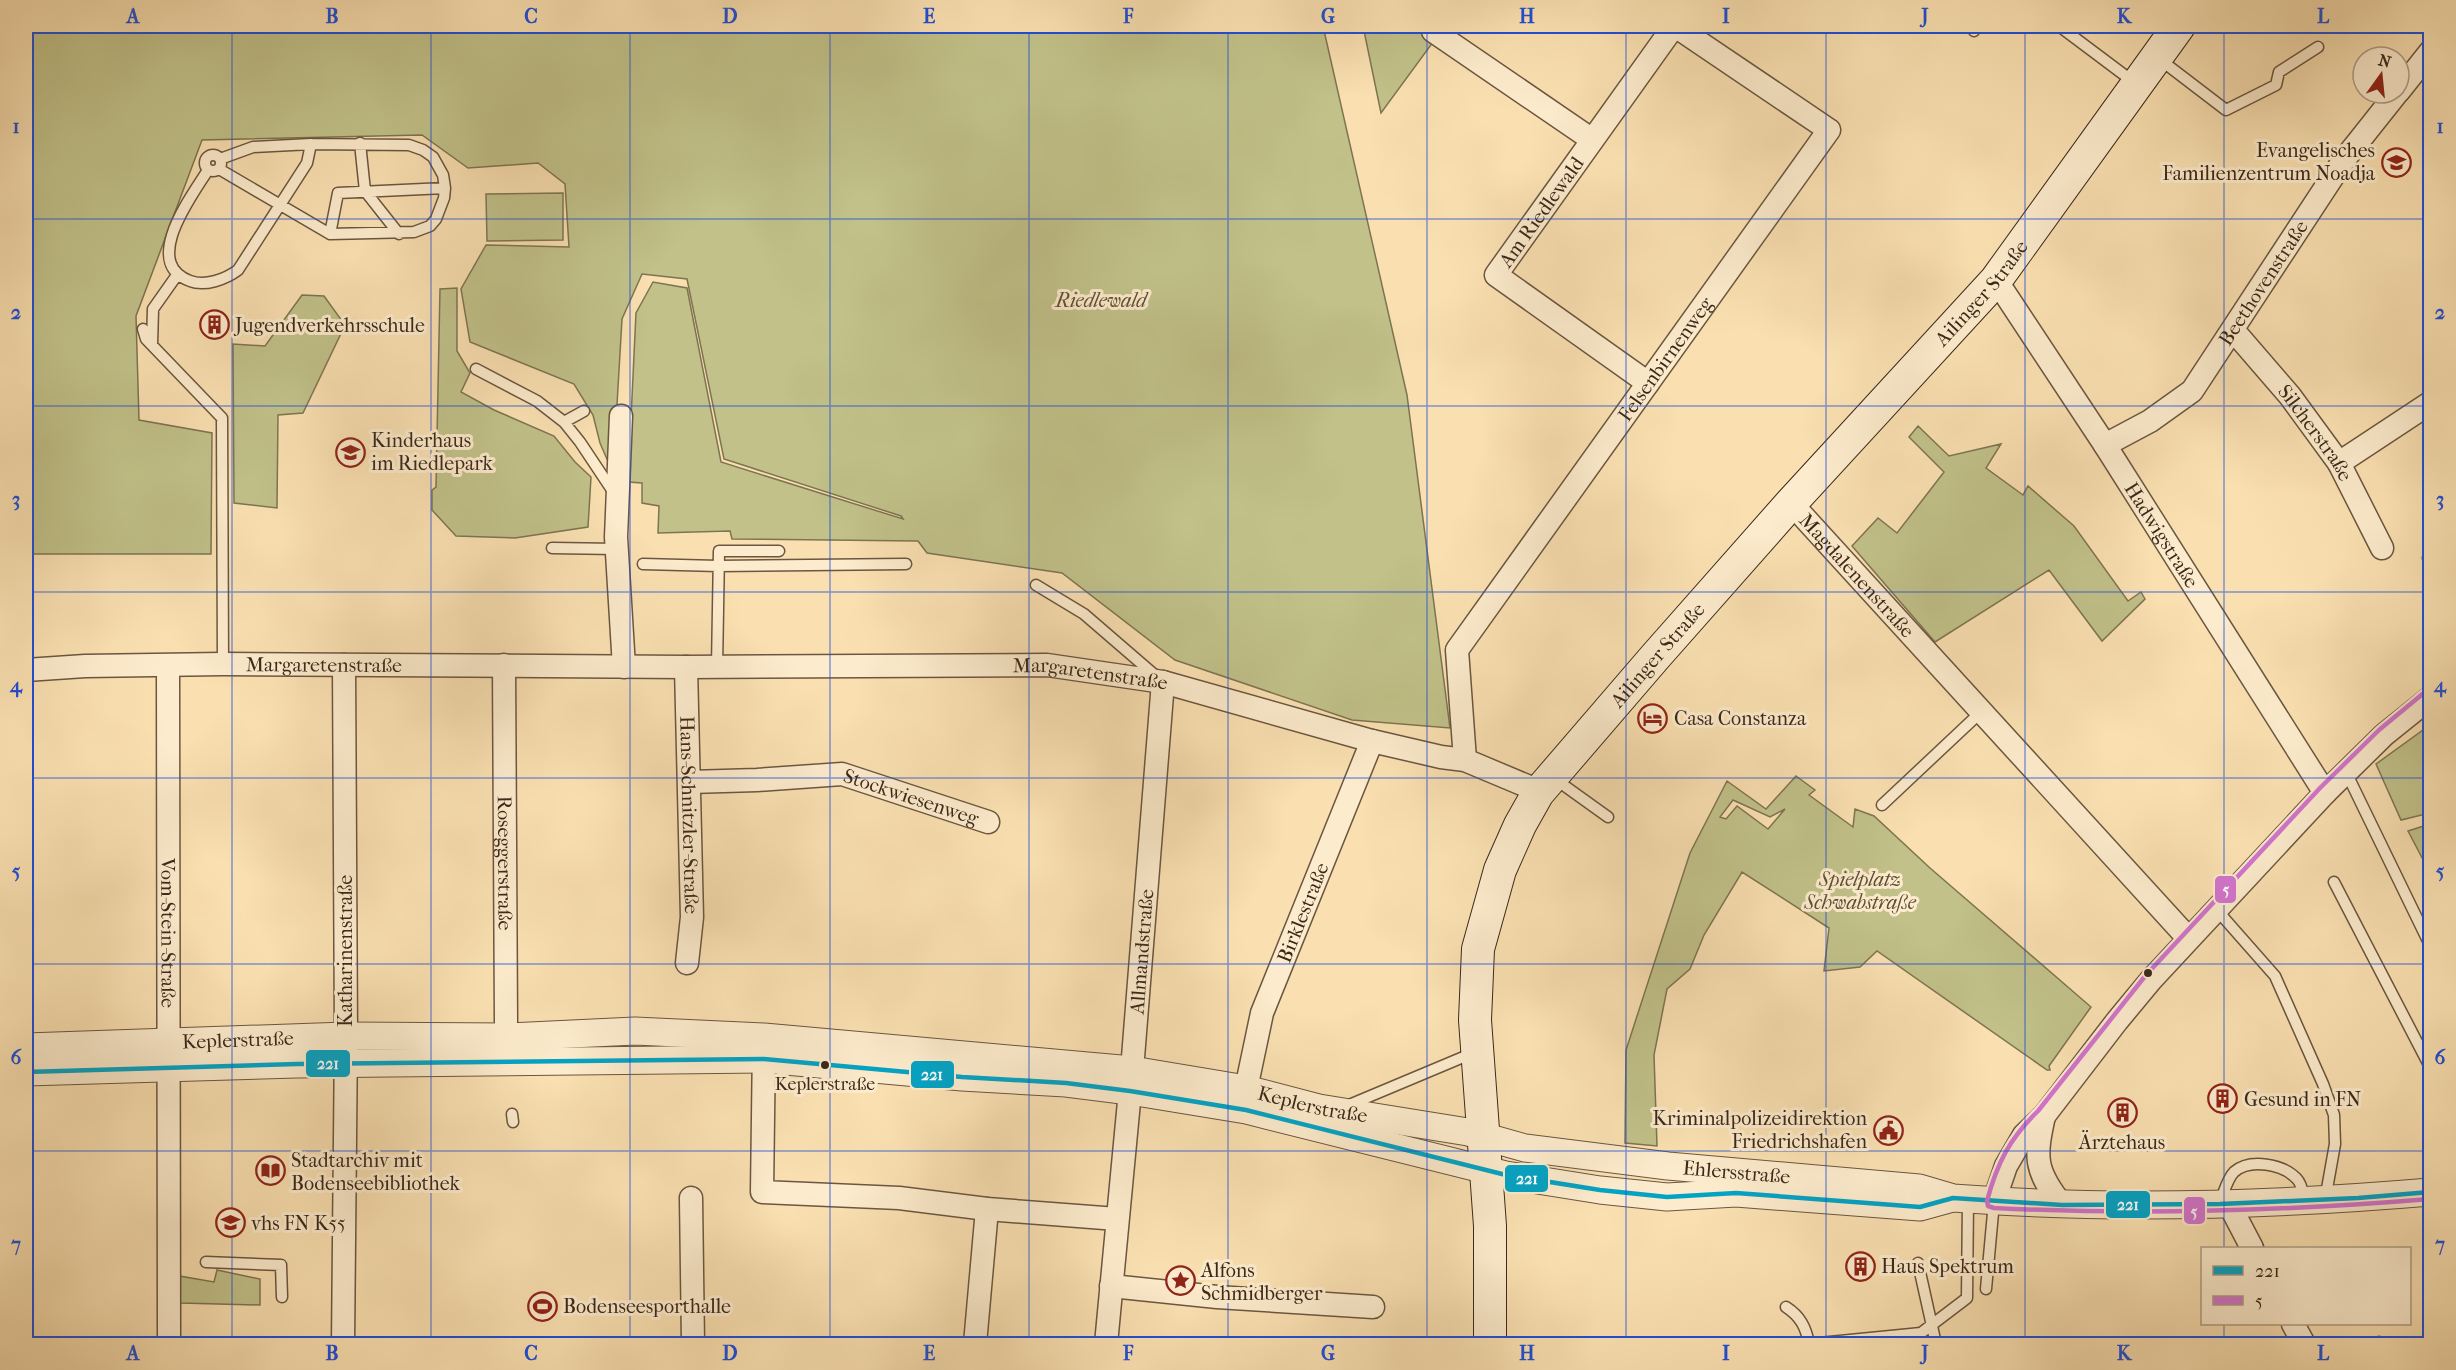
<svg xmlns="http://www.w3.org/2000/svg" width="2456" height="1370" font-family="'IM FELL French Canon',serif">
  <rect width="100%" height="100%" fill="#fae0b1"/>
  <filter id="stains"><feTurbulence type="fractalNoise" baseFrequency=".00333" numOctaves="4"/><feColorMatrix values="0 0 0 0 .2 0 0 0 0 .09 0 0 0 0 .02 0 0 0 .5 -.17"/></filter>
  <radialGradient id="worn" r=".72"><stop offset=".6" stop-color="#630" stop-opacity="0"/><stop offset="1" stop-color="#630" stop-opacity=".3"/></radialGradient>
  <path fill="#c1c189" stroke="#7e7452" stroke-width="1.5" fill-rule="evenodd" d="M26 26H1323L1407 395 1450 728 1352 720 1175 660 1062 573 927 553 918 541 732 539 730 531 658 533 659 506 642 503V483L628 482 636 313 653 282 687 288 721 462 903 519 901 516 724 459 687 279 642 274 622 319 613 473 600 443 593 415 574 384 470 342 461 289 486 245 569 247 565 184 538 163 468 168 422 135 202 140 136 316 139 420 212 433 211 554H26Z
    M1363 26H1436V38L1381 113Z
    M563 193V240L487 241 486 194Z
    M457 288V351L470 373 461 392 494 410 554 436 575 462 591 477 588 527 515 538 456 536 432 510V490L436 487 440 289Z
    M302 295 324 296 345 325 303 413 278 415 277 508 234 503 233 344 265 346Z
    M1918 426 1949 456 2001 444 1986 468 2023 495 2028 486 2074 526 2128 601 2141 592 2145 599 2102 641 2049 570 1935 642 1852 546 1878 518 1897 533 1944 472 1909 437Z
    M2430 725V813L2401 820 2376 764Z
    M1796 776 1815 790 1809 795 1853 827 1855 809 1874 816 1930 868 2091 1007 2049 1066 2050 1070H2047L1877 951 1860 967 1824 971 1829 928 1742 872 1704 935 1690 969 1667 989 1654 1055 1657 1146 1625 1143 1626 1050 1690 853 1727 781 1766 809ZM1733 800 1770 817 1785 809 1768 829 1737 806 1726 819 1720 817Z
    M2430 824V873L2408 831Z
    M217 1270 260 1279V1305L180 1303 179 1276 214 1282Z
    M2088 1341H2143L2142 1344H2088Z"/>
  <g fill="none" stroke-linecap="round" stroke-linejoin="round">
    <defs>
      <path id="service" d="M2059 26 2135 83
        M1974 31 1977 26
        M2158 58 2226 110 2276 85 2279 72 2318 47
        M360 143 365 191 399 234
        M205 163a8 8 0 1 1 16 0a8 8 0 1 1-16 0Z
        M219 169 330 234 414 232 430 226 436 219 444 198 445 188 443 175 433 157 423 150 409 145 311 144 253 147 220 159
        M208 170C191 197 141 263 190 281 205 287 226 279 238 270L307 163 311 144
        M330 234 338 193 445 188
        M143 329 146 339 222 418 223 664
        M152 345 153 309 177 275
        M476 369 537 401 564 422
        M584 411 564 422 580 442 614 493
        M552 548 617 549
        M2428 558 2430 561
        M643 564 718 566 906 564
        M1036 585 1084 614 1157 677
        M717 667 719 551H779
        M2346 772 2430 945
        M1555 779 1608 817
        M1882 805 1982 711
        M2334 882 2430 1067
        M2216 909 2275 976 2323 1084 2334 1115 2335 1144 2325 1200
        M1349 1105 1473 1053
        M512 1114 513 1122
        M2220 1202C2224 1193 2227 1179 2234 1172 2250 1158 2283 1164 2297 1179 2302 1184 2303 1194 2305 1201
        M206 1262 281 1265 282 1297
        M1918 1263 1936 1344
        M1986 1289 1994 1202
        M1786 1307C1800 1316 1806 1327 1809 1344L1921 1333 1967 1298 1968 1200
        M2379 1342 2381 1344"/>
      <g id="minor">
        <path d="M1433 31 1591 139"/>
        <path d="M2399 91 2430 52"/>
        <path id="s1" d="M1996 280 2105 445 2325 793"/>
        <path id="s2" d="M2233 330 2290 396 2339 463 2382 548"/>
        <path id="s3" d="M1648 383 1496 275 1674 26"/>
        <path d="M621 416 616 537 624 667"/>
        <path id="s4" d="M2105 445 2150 421 2192 391 2343 161 2397 93"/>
        <path d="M2339 463 2430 403"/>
        <path id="s5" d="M1791 503 2188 938"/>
        <path id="s6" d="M504 665 506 1024 509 1054"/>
        <path id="s7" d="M168 666 169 1344"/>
        <path id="s8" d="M686 667 692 917 687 963"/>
        <path id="s9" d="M26 670 85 666 223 664 686 667 1047 665 1163 682 1372 741 1441 757 1465 760 1527 786 1538 793"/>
        <path id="s10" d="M1465 760 1457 650 1829 130 1675 26"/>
        <path id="s11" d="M690 782 757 780 842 774 988 822"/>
        <path d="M764 1043 762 1192 899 1198 987 1209 1117 1219"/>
        <path id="s12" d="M1246 1089 1262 1013 1372 741"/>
        <path d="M2044 1116C2035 1157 2034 1170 2062 1205"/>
        <path d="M691 1198 693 1344"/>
        <path d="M1994 1201 2006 1166 2024 1135 2044 1116 2117 1021 2151 980 2325 793 2384 735 2430 698"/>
        <path d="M2229 1204 2252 1248"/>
        <path d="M1111 1286 1217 1297 1373 1307"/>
        <path d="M2293 1324 2304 1344"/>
        <path d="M343 1344 346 1036 344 665"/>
        <path d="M975 1344 987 1209"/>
        <path id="s13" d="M1106 1344 1132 1070 1163 682"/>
      </g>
      <g id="tertiary">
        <path id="s14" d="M26 1047 346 1036 508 1037 635 1031 764 1037 1132 1070 1246 1089 1319 1108 1468 1132 1525 1148 1668 1166 1919 1188 1953 1198 1968 1199C2122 1210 2277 1205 2430 1192"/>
        <path d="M26 1072 297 1064 764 1059 962 1077 1066 1083 1130 1091 1246 1110 1506 1175 1600 1190 1667 1197 1736 1193 1920 1207 1949 1199"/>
      </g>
      <g id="secondary">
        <path id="s15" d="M1490 1344V1226L1475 1020 1478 949 1500 870 1520 825 1538 793 1655 657 1791 503 1996 280 2179 26"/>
      </g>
    </defs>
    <use href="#service" stroke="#6b5640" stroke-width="13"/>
    <use href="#minor" stroke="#6b5640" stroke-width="25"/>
    <use href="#tertiary" stroke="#6b5640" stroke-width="29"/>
    <use href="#secondary" stroke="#3b281a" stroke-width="34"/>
    <use href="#service" stroke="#fcebcc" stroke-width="10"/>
    <use href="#minor" stroke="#fcebcc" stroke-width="22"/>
    <use href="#tertiary" stroke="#fcebcc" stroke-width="27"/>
    <use href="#secondary" stroke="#fcebcc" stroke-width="32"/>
    <defs>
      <path id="bus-1" d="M26 1072 297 1064 764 1059 962 1077 1066 1083 1130 1091 1246 1110 1506 1175 1600 1190 1667 1197 1736 1193 1920 1207 1953 1198 2062 1205 2220 1204 2358 1198 2430 1192"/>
      <path id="bus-2" d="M2425 692 2379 730 2320 788 2146 975 2038 1111C2010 1138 1997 1163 1987 1201L1988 1206 1994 1208C2140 1215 2285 1211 2430 1199"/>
    </defs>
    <use href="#bus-1" stroke="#fcebcc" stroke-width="9"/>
    <use href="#bus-2" stroke="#fcebcc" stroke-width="9"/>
    <use href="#bus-1" stroke="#03a3c5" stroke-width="4.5"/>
    <use href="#bus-2" stroke="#d374ce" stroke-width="4.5"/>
  </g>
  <path fill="none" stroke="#1d4ed8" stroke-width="1.5" stroke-opacity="0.55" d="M232 26V1344M431 26V1344M630 26V1344M830 26V1344M1029 26V1344M1228 26V1344M1427 26V1344M1626 26V1344M1826 26V1344M2025 26V1344M2224 26V1248M26 219H2430M26 406H2430M26 592H2430M26 778H2430M26 964H2430M26 1151H2430M2224 1324V1344"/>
  <defs>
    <symbol id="school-ring" viewBox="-11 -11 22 22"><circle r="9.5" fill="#fcebcc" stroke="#8f2418" stroke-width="1.5"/><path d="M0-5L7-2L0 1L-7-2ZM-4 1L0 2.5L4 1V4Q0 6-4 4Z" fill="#8f2418"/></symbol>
    <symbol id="building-ring" viewBox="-11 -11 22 22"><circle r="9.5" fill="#fcebcc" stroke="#8f2418" stroke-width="1.5"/><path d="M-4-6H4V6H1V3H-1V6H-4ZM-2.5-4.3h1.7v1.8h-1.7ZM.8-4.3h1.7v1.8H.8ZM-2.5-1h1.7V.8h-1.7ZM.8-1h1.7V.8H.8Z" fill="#8f2418"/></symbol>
    <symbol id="hotel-ring" viewBox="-11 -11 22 22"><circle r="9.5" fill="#fcebcc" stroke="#8f2418" stroke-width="1.5"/><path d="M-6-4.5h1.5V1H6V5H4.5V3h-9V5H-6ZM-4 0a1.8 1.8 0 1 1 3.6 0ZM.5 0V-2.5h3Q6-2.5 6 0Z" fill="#8f2418"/></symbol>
    <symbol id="civic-ring" viewBox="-11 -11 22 22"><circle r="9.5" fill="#fcebcc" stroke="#8f2418" stroke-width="1.5"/><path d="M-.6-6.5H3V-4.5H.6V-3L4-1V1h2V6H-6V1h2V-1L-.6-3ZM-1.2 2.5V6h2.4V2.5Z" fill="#8f2418"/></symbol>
    <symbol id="library-ring" viewBox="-11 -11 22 22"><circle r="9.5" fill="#fcebcc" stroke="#8f2418" stroke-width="1.5"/><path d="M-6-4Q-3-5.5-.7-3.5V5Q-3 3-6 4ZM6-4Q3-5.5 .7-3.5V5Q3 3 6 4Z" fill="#8f2418"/></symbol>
    <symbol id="sight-ring" viewBox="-11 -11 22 22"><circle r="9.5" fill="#fcebcc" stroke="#8f2418" stroke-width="1.5"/><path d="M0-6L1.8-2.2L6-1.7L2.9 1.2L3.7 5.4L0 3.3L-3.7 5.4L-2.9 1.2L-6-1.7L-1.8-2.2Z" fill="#8f2418"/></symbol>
    <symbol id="stadium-ring" viewBox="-11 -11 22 22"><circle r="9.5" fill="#fcebcc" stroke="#8f2418" stroke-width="1.5"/><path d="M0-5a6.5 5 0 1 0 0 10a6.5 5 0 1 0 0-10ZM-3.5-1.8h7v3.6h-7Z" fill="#8f2418"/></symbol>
  </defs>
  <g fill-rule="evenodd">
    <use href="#school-ring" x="2380" y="146" width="33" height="33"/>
    <use href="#building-ring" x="198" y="308" width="33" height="33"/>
    <use href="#school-ring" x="334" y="436" width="33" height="33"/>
    <use href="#hotel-ring" x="1636" y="702" width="33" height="33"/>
    <use href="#building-ring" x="2206" y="1082" width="33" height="33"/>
    <use href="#building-ring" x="2106" y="1096" width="33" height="33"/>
    <use href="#civic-ring" x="1872" y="1114" width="33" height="33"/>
    <use href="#library-ring" x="254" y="1154" width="33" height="33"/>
    <use href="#school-ring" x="214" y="1206" width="33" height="33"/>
    <use href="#building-ring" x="1844" y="1250" width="33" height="33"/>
    <use href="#sight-ring" x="1164" y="1264" width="33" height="33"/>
    <use href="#stadium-ring" x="526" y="1290" width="33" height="33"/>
  </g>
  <g fill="#3b281a" stroke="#fcebcc" stroke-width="2">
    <circle cx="2148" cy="973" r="5"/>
    <circle cx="825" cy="1065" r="5"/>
  </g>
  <g text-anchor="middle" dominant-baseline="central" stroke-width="6" stroke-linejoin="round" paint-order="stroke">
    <g font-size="18" fill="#3b281a" stroke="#fcebcc">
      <text x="825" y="1084">Keplerstraße</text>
    </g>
    <g font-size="20" fill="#3b281a" stroke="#fcebcc" text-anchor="start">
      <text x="2375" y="150" text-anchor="end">Evangelisches<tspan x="2375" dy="23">Familienzentrum Noadja</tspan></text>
      <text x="235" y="325">Jugendverkehrsschule</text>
      <text x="371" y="440">Kinderhaus<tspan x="371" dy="23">im Riedlepark</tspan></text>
      <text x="1674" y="718">Casa Constanza</text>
      <text x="2244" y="1099">Gesund in FN</text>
      <text x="1867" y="1118" text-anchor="end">Kriminalpolizeidirektion<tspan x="1867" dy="23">Friedrichshafen</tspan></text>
      <text x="2122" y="1142" text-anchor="middle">Ärztehaus</text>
      <text x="291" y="1160">Stadtarchiv mit<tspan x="291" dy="23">Bodenseebibliothek</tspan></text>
      <text x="251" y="1223">vhs FN K55</text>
      <text x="1881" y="1266">Haus Spektrum</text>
      <text x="1201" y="1270">Alfons<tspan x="1201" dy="23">Schmidberger</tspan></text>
      <text x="563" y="1306">Bodenseesporthalle</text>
    </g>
    <g font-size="20" fill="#3b281a" stroke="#fcebcc">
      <text stroke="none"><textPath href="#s3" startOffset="264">Am Riedlewald</textPath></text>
      <text stroke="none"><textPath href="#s4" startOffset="232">Beethovenstraße</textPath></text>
      <text stroke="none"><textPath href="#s15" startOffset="1232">Ailinger Straße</textPath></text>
      <text stroke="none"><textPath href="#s10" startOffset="468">Felsenbirnenweg</textPath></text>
      <text stroke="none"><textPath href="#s2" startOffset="132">Silcherstraße</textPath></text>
      <text stroke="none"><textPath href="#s1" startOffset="304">Hadwigstraße</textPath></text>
      <text stroke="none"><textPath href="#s5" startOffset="98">Magdalenenstraße</textPath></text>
      <text stroke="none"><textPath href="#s15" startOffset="746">Ailinger Straße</textPath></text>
      <text stroke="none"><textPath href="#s9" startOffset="298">Margaretenstraße</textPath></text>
      <text stroke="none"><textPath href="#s9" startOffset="1065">Margaretenstraße</textPath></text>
      <text stroke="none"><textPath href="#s11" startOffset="225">Stockwiesenweg</textPath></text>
      <text stroke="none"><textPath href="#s8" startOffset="148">Hans-Schnitzler-Straße</textPath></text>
      <text stroke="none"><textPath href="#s6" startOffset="198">Roseggerstraße</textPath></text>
      <text stroke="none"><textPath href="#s12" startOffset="186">Birklestraße</textPath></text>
      <text stroke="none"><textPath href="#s7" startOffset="267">Vom-Stein-Straße</textPath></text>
      <text stroke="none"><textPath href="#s13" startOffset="394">Allmandstraße</textPath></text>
      <text transform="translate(345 951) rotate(-90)">Katharinenstraße</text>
      <text stroke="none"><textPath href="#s14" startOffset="212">Keplerstraße</textPath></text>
      <text stroke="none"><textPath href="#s14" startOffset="1292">Keplerstraße</textPath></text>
      <text stroke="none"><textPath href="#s14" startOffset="1722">Ehlersstraße</textPath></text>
    </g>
    <g font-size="20" font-style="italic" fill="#5c4e36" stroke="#fcebcc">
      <text x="1101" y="300">Riedlewald</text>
      <text x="1860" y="879">Spielplatz<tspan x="1860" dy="23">Schwabstraße</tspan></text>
    </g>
  </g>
  <g stroke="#fcebcc" stroke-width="2">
    <rect x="2214" y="875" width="23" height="29" rx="6" fill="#d374ce"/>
    <rect x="305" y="1049" width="46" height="29" rx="6" fill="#03a3c5"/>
    <rect x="910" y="1060" width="45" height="29" rx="6" fill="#03a3c5"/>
    <rect x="1504" y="1164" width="45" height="29" rx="6" fill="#03a3c5"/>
    <rect x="2105" y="1190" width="46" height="29" rx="6" fill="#03a3c5"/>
    <rect x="2183" y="1196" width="23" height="29" rx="6" fill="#d374ce"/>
  </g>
  <g font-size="16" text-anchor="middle" font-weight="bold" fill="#fff">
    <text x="2226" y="895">5</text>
    <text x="328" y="1069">221</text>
    <text x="932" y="1080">221</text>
    <text x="1527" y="1184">221</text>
    <text x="2128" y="1210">221</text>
    <text x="2194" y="1217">5</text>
  </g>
  <rect width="2456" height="1370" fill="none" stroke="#fae0b1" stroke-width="66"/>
  <rect x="2201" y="1247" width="210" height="78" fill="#fcebcc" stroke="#af9d85" stroke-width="1.5"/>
  <rect x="2213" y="1266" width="30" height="9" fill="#03a3c5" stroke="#af9d85" stroke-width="1.5"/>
  <text x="2255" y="1277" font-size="18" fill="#3b281a">221</text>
  <rect x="2213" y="1296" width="30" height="9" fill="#d374ce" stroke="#af9d85" stroke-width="1.5"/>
  <text x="2255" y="1307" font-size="18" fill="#3b281a">5</text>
  <g transform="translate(2381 75) rotate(15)"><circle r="28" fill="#fcebcc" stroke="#af9d85" stroke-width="1.5"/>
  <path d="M0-4.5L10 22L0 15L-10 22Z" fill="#8f2418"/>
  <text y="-9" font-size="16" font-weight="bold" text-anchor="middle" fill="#3b281a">N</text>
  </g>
  <rect x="33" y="33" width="2390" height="1304" fill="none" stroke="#1d4ed8" stroke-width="2"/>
  <g font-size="20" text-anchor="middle" font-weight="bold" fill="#1d4ed8">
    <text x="133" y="23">A</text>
    <text x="332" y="23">B</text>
    <text x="531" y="23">C</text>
    <text x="730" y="23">D</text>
    <text x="929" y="23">E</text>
    <text x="1128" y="23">F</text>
    <text x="1328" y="23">G</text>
    <text x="1527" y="23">H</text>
    <text x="1726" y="23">I</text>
    <text x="1925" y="23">J</text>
    <text x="2124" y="23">K</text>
    <text x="2323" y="23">L</text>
    <text x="16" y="133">1</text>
    <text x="2440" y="133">1</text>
    <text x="16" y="319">2</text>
    <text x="2440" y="319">2</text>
    <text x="16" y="506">3</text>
    <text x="2440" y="506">3</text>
    <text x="16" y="692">4</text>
    <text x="2440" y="692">4</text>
    <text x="16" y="878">5</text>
    <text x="2440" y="878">5</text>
    <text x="16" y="1064">6</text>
    <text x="2440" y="1064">6</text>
    <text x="16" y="1251">7</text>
    <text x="2440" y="1251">7</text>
    <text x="133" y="1360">A</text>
    <text x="332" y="1360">B</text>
    <text x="531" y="1360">C</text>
    <text x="730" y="1360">D</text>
    <text x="929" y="1360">E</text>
    <text x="1128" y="1360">F</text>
    <text x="1328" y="1360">G</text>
    <text x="1527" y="1360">H</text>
    <text x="1726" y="1360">I</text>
    <text x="1925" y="1360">J</text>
    <text x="2124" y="1360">K</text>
    <text x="2323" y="1360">L</text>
  </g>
  <rect width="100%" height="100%" filter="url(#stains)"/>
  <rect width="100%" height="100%" fill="url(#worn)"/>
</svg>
